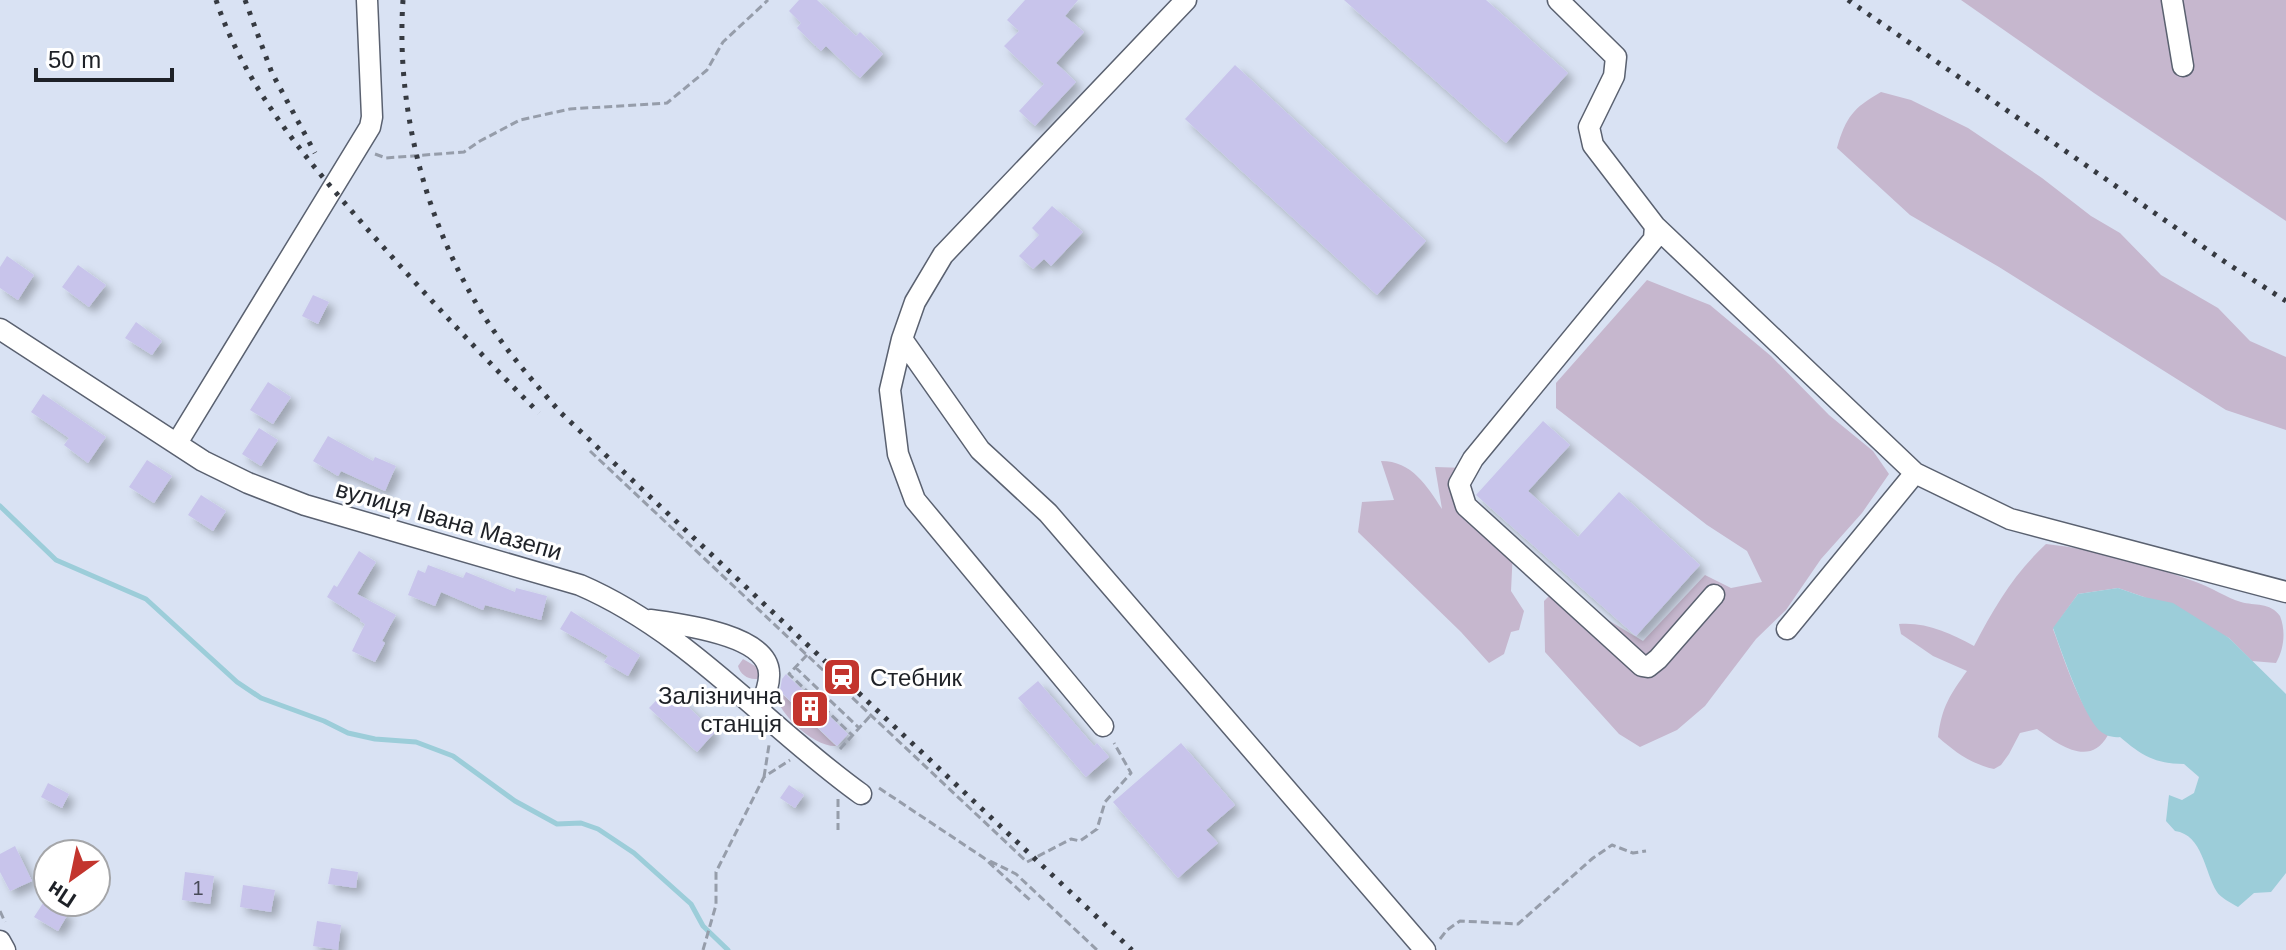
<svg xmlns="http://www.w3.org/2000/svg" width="2286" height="950" font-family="Helvetica,sans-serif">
  <defs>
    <filter id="shadow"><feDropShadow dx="6" dy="6" stdDeviation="4" flood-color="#0004"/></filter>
  </defs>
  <rect width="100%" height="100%" fill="#d9e2f3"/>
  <path fill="#c6b7ce" d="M1961 0H2286V221L2094 93Z
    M1881 92 1911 100 1968 128 2042 178 2091 216 2120 233 2161 275 2218 308 2250 341 2286 357V430L2226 410 1999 267 1910 215 1837 148C1846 117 1853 108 1881 92Z
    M1647 280 1710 305 1771 356 1829 415 1873 451 1889 474 1862 513 1821 559 1786 610 1756 639 1705 706 1677 730 1640 747 1619 734 1545 652 1544 601 1556 589 1643 641 1705 575 1731 588 1762 582 1747 551 1707 525 1556 408V383Z
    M1381 461C1412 461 1427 486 1442 509L1435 467 1466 468 1476 523 1513 550 1511 591 1524 611 1519 630 1511 632 1504 654 1489 663 1461 632 1358 532 1362 502 1394 500Z
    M2046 544C2100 550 2145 563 2196 582 2211 587 2227 598 2241 602 2255 606 2270 602 2280 616 2286 631 2284 649 2276 663L2252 661 2229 638 2144 597 2118 588 2078 594 2053 629C2064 658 2082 719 2108 735 2090 768 2059 745 2037 729L2020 733 2009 754 2001 765 1994 769C1971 764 1955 752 1938 737 1942 706 1950 695 1967 671L1933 656 1901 634 1899 624C1927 622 1950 633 1974 646 1995 606 2013 575 2046 544Z
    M743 659 762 670 757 679C748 680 740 674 738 666Z
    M774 686 800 711 798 713 807 722 809 720 836 746C813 747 773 710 774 686Z"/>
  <path fill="#9ccdd9" d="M2118 588 2144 597 2173 603 2229 638 2286 694V873L2271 892 2254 893 2238 907C2231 903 2221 898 2217 892 2204 871 2203 835 2175 831L2166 821 2169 795 2182 800 2194 793 2199 777 2184 764C2155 764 2141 755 2120 737 2112 738 2103 735 2097 728 2081 709 2062 653 2053 628L2078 594Z"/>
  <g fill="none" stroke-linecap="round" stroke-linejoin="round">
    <path stroke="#9ccdd9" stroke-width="5" d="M0 506 56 560 146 599 237 682 261 698 324 721 348 733 375 739 416 742 453 756 515 801 557 824 581 823 598 829 634 853 691 904 703 926 728 950"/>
  </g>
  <path fill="#c8c4eb" filter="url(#shadow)" d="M799 0H817L856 36 860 32 883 54 860 78 826 46 821 51 797 28 801 23 789 11Z
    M1025 0H1078L1065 16 1084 32 1056 63 1076 82 1035 126 1019 111 1044 84 1004 46 1019 31 1007 20Z
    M1344 0H1486L1568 73 1506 143Z
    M1235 65 1426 241 1377 295 1185 119Z
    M1052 206 1083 232 1051 266 1044 259 1033 269 1019 256 1039 235 1032 228Z
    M7 256 34 275 18 300 0 288V267Z
    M78 265 106 285 89 307 62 287Z
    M313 295 329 302 318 324 302 316Z
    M136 322 162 341 152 355 125 338Z
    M268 382 291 397 273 424 250 410Z
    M43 394 106 437 88 463 64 445 69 438 31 412Z
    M1543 421 1570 445 1528 491 1578 537 1619 492 1700 565 1636 636 1476 495Z
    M259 428 278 440 261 466 242 454Z
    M328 436 373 461 375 457 396 466 385 491 341 471 338 476 313 461Z
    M147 460 172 476 154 503 129 487Z
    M201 495 226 511 213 531 188 515Z
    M359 551 376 562 357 594 396 615 382 641 385 643 375 662 352 651 365 624 360 621 361 619 327 597 334 585 337 587Z
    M428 565 463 578 466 572 515 592 516 588 547 596 541 620 485 605 483 610 441 592 435 606 408 595 418 570 425 573Z
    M571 611 640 655 628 676 604 662 608 656 560 629Z
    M786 674 848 734 837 746 780 691 782 679Z
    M1038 681 1094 746 1097 743 1109 757 1086 777 1018 698Z
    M668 688 715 732 697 752 649 708Z
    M1181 743 1235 805 1206 830 1218 843 1178 878 1113 802Z
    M48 783 69 794 62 808 41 797Z
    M789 785 804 795 795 808 780 798Z
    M15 846 32 881 10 891 0 872V854Z
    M331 868 358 872 356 888 328 884Z
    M185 872 214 876 210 904 182 900Z
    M243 885 275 890 271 912 240 907Z
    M45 900 68 914 58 931 34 917Z
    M317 921 341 925 338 950 313 946Z"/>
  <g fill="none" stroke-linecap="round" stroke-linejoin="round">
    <defs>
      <path id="minor" d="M1186 0 943 255 915 302 902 339 980 450 1048 513 1425 950
        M1558 0 1616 57 1614 76 1589 127 1593 145 1655 226 1915 473 2010 519 2286 592
        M2172 0 2183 66
        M1655 226 1654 239 1473 459 1459 484 1466 506 1642 666 1648 667 1658 659 1714 595
        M0 329 203 461 248 483 305 505 580 585C689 632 766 726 861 794
        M902 339 890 390 898 454 915 500 1103 726
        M177 443 370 127 372 117 367 0
        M650 620C678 624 768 634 769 673 770 684 764 698 760 709
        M1787 629 1915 473
        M0 941 5 950"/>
    </defs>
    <use href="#minor" stroke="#5a6170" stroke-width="23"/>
    <path stroke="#969daa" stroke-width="3" stroke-dasharray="8 4" stroke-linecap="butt" d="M375 154 386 158 464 152 480 141 520 120 570 109 667 103 707 70 723 42 768 0
      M590 451 1027 862 1071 839 1080 841 1097 829 1105 802 1131 773 1114 743
      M807 655 789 674 811 695H824
      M795 667 859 728
      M824 695V708L852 735
      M818 701 836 682
      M840 749 871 715
      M764 777 769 745
      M879 788 984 858 1030 900
      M838 799V830
      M990 861 1016 874 1097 950
      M0 911 5 922
      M1440 939 1447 930 1460 921 1518 924 1593 858 1612 845 1633 853 1646 851
      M703 950 716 905V872L764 777 790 760"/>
    <use href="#minor" stroke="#fff" stroke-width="20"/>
    <path stroke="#363a41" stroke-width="5" stroke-dasharray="4 8" stroke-linecap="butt" d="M216 0C246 90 308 161 369 231 424 293 480 354 539 413
      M245 0 272 73 315 153
      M403 0C396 104 423 213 476 303 499 343 531 379 561 413L1132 950
      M1848 0 2228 264 2286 301"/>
  </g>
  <defs>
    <symbol id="station-square" viewBox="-11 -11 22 22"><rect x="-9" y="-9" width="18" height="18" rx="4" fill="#c3352e" stroke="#fff"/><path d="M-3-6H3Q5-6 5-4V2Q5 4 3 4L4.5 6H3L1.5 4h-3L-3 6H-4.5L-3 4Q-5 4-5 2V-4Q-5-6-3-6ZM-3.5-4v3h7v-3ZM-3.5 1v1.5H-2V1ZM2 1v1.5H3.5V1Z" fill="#fff"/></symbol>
    <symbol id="building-square" viewBox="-11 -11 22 22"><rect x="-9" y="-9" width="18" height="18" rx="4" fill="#c3352e" stroke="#fff"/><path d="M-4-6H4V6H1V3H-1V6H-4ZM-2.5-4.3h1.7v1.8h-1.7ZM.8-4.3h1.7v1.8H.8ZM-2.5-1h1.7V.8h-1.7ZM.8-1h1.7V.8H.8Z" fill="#fff"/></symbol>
  </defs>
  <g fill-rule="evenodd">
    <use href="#station-square" x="820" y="655" width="44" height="44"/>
    <use href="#building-square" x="788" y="687" width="44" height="44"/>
  </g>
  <g text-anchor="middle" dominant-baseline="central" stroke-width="6" stroke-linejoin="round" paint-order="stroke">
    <g font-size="20" fill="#484a58">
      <text x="198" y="888">1</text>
    </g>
    <g font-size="24" fill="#1e2127" stroke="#fff">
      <text transform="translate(449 520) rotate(16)">вулиця Івана Мазепи</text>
    </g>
    <g font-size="24" fill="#1e2127" stroke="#fff" text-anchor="start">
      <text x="870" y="677">Стебник</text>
      <text x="782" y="695" text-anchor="end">Залізнична<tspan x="782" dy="28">станція</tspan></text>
    </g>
  </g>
  <g transform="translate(72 878) rotate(213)"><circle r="38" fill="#ffffff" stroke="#a5a6a9" stroke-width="2"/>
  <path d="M0-6L14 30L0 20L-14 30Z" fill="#c3352e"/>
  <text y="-12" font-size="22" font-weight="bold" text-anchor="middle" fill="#1e2127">Пн</text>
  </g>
  <path d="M36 68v12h136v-12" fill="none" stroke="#1e2127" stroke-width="4"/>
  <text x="48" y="68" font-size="24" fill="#1e2127" stroke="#ffffff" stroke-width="6" paint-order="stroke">50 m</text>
</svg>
